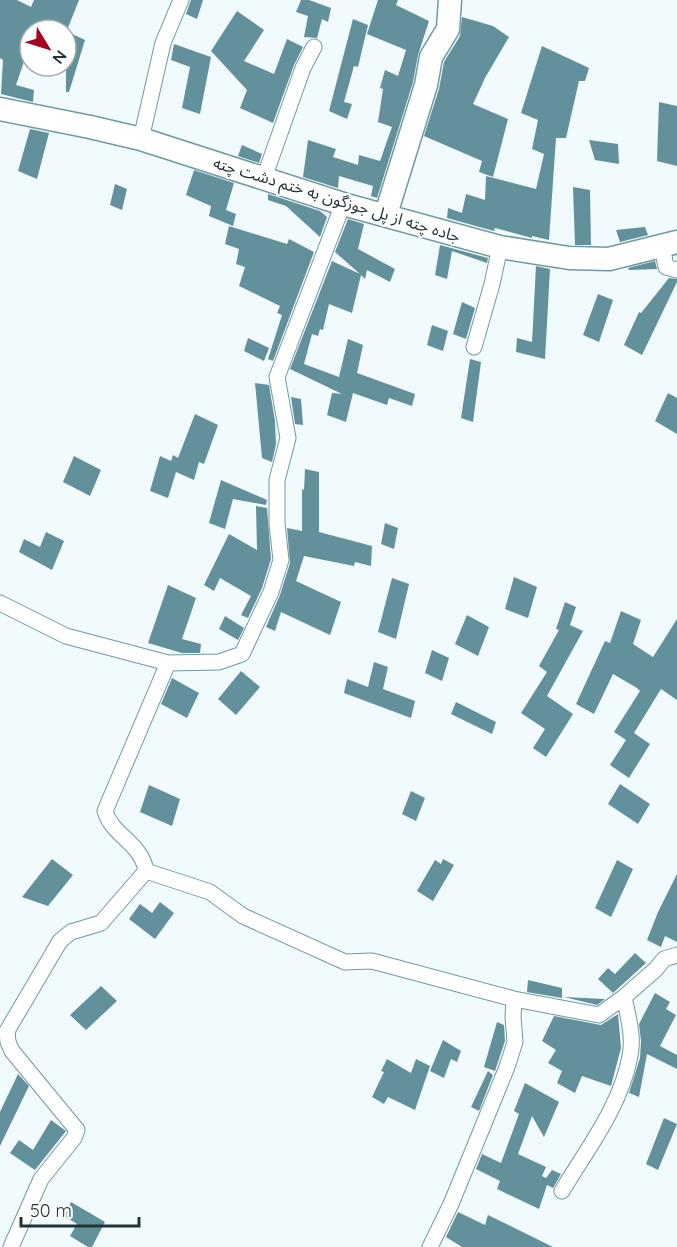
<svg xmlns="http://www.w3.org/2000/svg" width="677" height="1247" font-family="Quicksand,'Noto Sans Arabic',sans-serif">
  <rect width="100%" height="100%" fill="#f1fafc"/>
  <path fill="#63919b" d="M0 0H17L31 7 34 0H79L67 30H30V44L16 85 34 90 33 102 1 94 3 60 0 58Z
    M191 0H203L197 19 186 14Z
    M301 0H309L331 8 328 22 322 19 317 38 304 37 308 16 296 12Z
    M378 0H398L396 5 429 21 418 55 413 82 377 198 371 196 373 186 339 176 338 188 303 177 308 140 336 149 333 157 358 165 359 155 380 161 392 127 378 122 383 89 380 88 385 70 398 76 406 50 367 34Z
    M237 11 264 30 244 61 274 74 287 39 303 47 294 65 273 123 240 108 247 90 211 51Z
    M462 17 493 26 509 37 485 78 473 104 508 119 493 177 479 172 482 161 424 136 439 89 444 62 460 36Z
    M353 19 368 25 358 67 354 66 344 102 352 104 347 119 329 111Z
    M66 31 85 40 69 92H66Z
    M174 44 211 57 200 114 182 108 190 67 171 60Z
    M542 46 589 68 585 81H579L566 138H556L549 240 532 236V238L495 228 494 231 447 218 448 208 462 213 466 194 485 200 486 176 536 189 544 154 532 149 538 120 521 113Z
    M659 102 677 106V166L657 161Z
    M30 129 49 133 37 179 18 171Z
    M589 140 618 144 619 164 595 160Z
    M242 145 262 154 259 163 238 156Z
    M194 170 234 183 226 210 236 214 233 226 209 216 211 206 186 195Z
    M115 184 127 189 122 210 110 205Z
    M573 187 590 190 591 245H575Z
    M268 194 320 211 327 217 320 237 286 206 268 200Z
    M348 219 364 224 358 249 395 269 390 282 367 270 365 279 361 275 352 313 329 304 323 330 320 329 318 336 312 334 304 364 339 377 348 339 363 345 357 373 415 394 412 406 389 398 387 405 353 393 346 422 327 415 332 393 342 394 290 369 332 261 360 274 335 252Z
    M229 226 287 244 289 239 314 252 273 361 268 359 282 315 277 313 280 306 239 286 245 267 236 264 239 249 225 244Z
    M645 227 648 235 620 242 616 230Z
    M440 245 488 258 487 263 452 251 447 279 435 275Z
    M655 261 657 269 629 270 628 268Z
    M536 266 550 269 545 359 516 352 517 338 532 342Z
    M669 278 677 279V282L642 355 624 345 639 312 641 313Z
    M598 294 613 300 599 342 583 335Z
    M462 302 475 308 466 339 453 334Z
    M432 325 448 331 443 351 427 345Z
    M248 338 269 348 264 361 244 351Z
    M470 359 481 362 473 422 461 418Z
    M255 383 269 385 275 421 276 444 272 462 262 458Z
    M668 393 677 398V434L655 421Z
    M291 397 301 399 303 425 295 424Z
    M195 414 218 425 204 464 199 462 194 480 176 472 168 498 150 491 160 456 171 461 173 455 178 458Z
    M74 456 101 470 90 496 63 482Z
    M305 469 319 472V532L372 546 371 566 355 562 354 566 304 556 296 581 341 602 330 635 281 612 275 631 266 627 280 595 290 563 287 528 302 531V489L304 490Z
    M221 480 267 500 266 505 233 499 225 529 209 523Z
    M256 506 267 508 271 559 262 588 248 618 241 615 251 596 220 578 214 591 204 585 229 534 257 550Z
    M385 523 398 528 394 549 381 544Z
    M46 532 64 541 52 570 19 552 24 539 40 547Z
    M514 577 537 587 528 618 505 609Z
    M392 578 409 584 396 639 378 632Z
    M168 585 196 598 182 639 201 644 200 653H182L148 643Z
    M565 602 576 607 570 625 583 631 547 696 573 714 546 757 533 748 545 729 521 713 547 672 539 666 559 630 556 629Z
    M621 611 641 620 633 644 653 657 677 619V700L661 689 634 733 650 744 629 778 610 765 626 740 614 732 640 691 637 688 613 674 594 714 576 704 605 641 610 643Z
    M467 615 489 627 478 656 455 644Z
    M225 616 244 628 238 640 219 629Z
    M432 650 449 658 442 681 425 673Z
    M374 662 388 667 383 689 415 701 411 718 344 693 347 679 368 687Z
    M241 671 260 687 236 715 218 699Z
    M172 678 199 693 187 718 161 704Z
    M456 702 496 722 492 734 451 714Z
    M620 784 650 804 638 824 608 804Z
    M149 785 180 799 172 826 140 812Z
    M411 791 425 798 416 821 402 814Z
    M52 859 73 875 48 906 22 897Z
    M443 859 454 865 433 901 417 891 435 860 441 864Z
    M617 860 633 869 611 917 595 908Z
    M677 874V942L665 936 661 947 647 940 658 912Z
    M160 902 174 913 155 939 129 919 140 904 152 913Z
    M635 953 646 963 613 993 598 979 608 968 615 974Z
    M528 980 562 988V998L527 992Z
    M101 986 117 1001 86 1030 70 1015Z
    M655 993 670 1002 666 1009 676 1015 660 1046 677 1055V1069L647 1054 639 1097 629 1093 640 1058 641 1041 639 1024Z
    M564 997 605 999 597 1005Z
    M618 1014 621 1048 611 1086 582 1076 575 1093 557 1083 562 1071 548 1063 556 1050 542 1041 554 1016 601 1025Z
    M497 1022 504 1025 505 1041 495 1071 484 1067Z
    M443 1040 461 1051 457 1062 451 1059 444 1078 430 1071Z
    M387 1059 411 1073 416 1059 430 1066 415 1110 388 1097 384 1104 372 1097 384 1072 381 1071Z
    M488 1071 493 1075 479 1111 471 1107Z
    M18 1074 29 1086 0 1146V1112Z
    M525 1083 559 1102 544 1137 532 1116 518 1154 546 1167 542 1176 546 1178 552 1170 561 1174 553 1188 547 1185 539 1209 497 1189 500 1181 476 1169 482 1154 501 1163 519 1114 514 1111Z
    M664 1118 677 1124 658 1170 646 1164Z
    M51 1120 66 1131 35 1170 10 1153 19 1140 33 1150Z
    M71 1202 105 1222 92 1247H88L70 1236 77 1224 64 1216Z
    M458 1212 485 1225 488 1215 553 1247H462L446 1237Z"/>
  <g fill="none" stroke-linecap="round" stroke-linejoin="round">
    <defs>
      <path id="street" d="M141 139 163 43 181 0
        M264 178 303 68 314 47
        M662 245 666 267 677 270
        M474 347 492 284 500 247
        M0 603 66 636 168 663 219 662 242 654 271 592 281 560 277 524V480L288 438 277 377 343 204
        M146 871 210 892 243 916 345 962 372 961 514 999
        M562 1191C587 1149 621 1106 630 1056 634 1037 628 1016 624 997
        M11 1247 41 1179 74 1138 77 1130 12 1051 8 1042 7 1031 60 941 71 932 101 923 146 871C141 842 112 836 105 811L168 663
        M430 1247 451 1204 507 1067 515 1042 513 1017 514 999 599 1015 624 997 656 969 664 959 677 955"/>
      <path id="secondary" d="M0 109 90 127 141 139 343 204 500 247 569 258 609 259 677 242
        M386 214 426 85 431 57 448 29 450 0"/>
    </defs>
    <use href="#street" stroke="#709aa3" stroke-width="17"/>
    <use href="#secondary" stroke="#709aa3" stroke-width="25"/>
    <use href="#street" stroke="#fff" stroke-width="15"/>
    <use href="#secondary" stroke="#fff" stroke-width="22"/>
  </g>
  <g text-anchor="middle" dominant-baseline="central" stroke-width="4.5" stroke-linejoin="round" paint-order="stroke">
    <g font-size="16" fill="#223337" stroke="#fff">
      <text transform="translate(337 199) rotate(17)">جاده چته از پل جوزگون به ختم دشت چته</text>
    </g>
  </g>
  <g transform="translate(48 48) rotate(128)"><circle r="28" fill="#ffffff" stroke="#a7adaf" stroke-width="1.5"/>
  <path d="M0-4.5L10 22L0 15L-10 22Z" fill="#a3051e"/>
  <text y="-9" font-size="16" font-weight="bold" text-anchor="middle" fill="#223337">N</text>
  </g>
  <path d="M21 1217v9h118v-9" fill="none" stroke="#223337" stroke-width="3"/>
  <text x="30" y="1217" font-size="18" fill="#223337" stroke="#ffffff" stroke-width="4.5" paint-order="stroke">50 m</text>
</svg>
